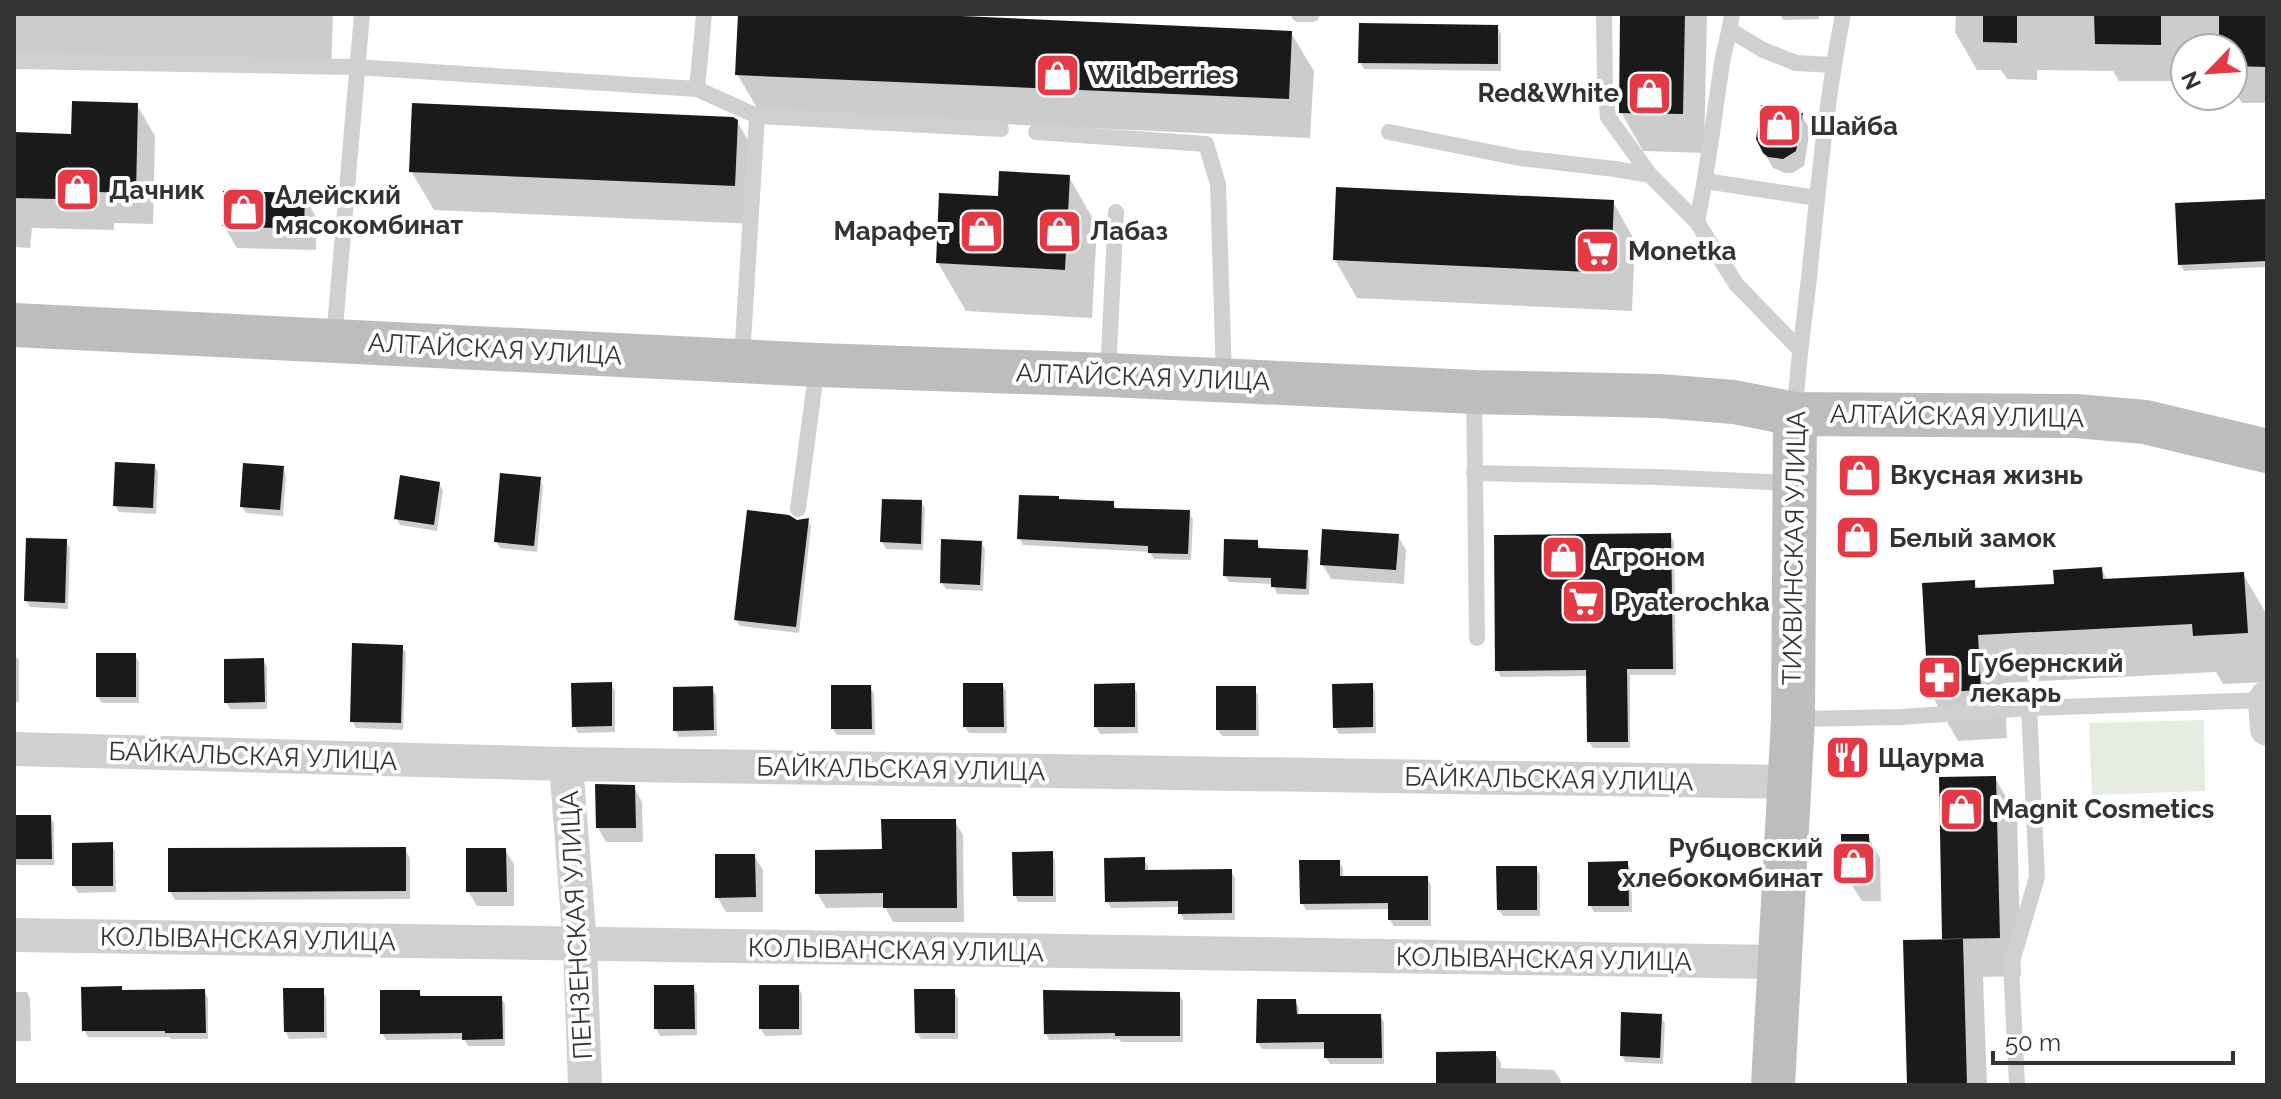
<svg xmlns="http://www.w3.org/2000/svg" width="2281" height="1099" font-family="Raleway,sans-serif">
  <rect width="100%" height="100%" fill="#fff"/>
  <path fill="#e6ecdf" d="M2204 720 2205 791 2092 795 2089 723Z"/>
  <path fill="#0003" d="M14 14H333L331 73 14 59Z
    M740 14H871L1291 33 1314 71 1310 138 760 113 737 74Z
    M1622 14H1707L1704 153 1643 151 1621 112Z
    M1780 14H1819V19L1783 20Z
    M1956 14H2267V103H2242L2233 88V48H2185V72H2181V81H2119L2113 71 2037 70V80L2007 79 2001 70H1977L1955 32Z
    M1497 27 1501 34V71L1364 69 1360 62Z
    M137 105 155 136 153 224 114 223V230L32 228 30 248 14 247V134L73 136Z
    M1801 115 1810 129 1804 166 1792 173H1785L1773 168 1764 152Z
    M737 121 759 160 757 224 434 210 411 171Z
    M1069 177 1097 226 1092 318 966 311 938 263 999 198Z
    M304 195 316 217V250L237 248 224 226Z
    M2267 201V267L2184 271 2180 264Z
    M1613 202 1635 241 1632 311 1357 298 1335 260Z
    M154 465 158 472 156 514 119 512 115 505Z
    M282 468 286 475 283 516 246 513 242 506Z
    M539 479 543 486 537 552 500 548 496 541Z
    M439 484 443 490 437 531 400 525 396 518Z
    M1060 501 1113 503 1117 510 1189 512 1193 519 1191 560 1154 559 1150 552 1023 545 1019 538Z
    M921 502 925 509 923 550 886 549 882 542Z
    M808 520 811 526 799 633 740 626 736 620 797 522Z
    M1670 535 1674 542 1676 675H1630V748H1593L1589 742 1588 676 1501 677 1497 670Z
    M1398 536 1406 550 1404 584 1331 579 1322 564Z
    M66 541 70 548 68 609 30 607 26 601Z
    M1257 542 1261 549 1307 552 1310 559 1309 595 1277 594 1273 584 1229 582 1225 575Z
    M981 543 985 549 983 591 946 589 942 583Z
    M2101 569 2108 580 2243 574 2267 615V682L2223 684 2216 672 2004 683 2007 738 1958 741 1930 692 1974 582 1979 590 2056 586Z
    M402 647 406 653 403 730 356 728 352 721Z
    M14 654 19 660V702H14Z
    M135 655 139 662V703H102L98 697Z
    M263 660 267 667V709H230L226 702Z
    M611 684 615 691V732L578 733 574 726Z
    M1002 685 1006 691 1007 733H969L965 727Z
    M1133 685 1137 692 1138 733 1100 734 1096 727Z
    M1372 685 1375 692 1376 733 1339 734 1335 727Z
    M870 687 874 694 875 735H837L833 729Z
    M712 688 716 695 717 736 679 737 675 730Z
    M1254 688 1258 695 1259 736H1222L1218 730Z
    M1995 778 2017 816 2021 976 1983 977 1987 1085H1909L1946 941 1944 938Z
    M634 787 642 802 643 842H606L598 828Z
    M14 817H50L54 823V865H17L14 860Z
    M955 821 963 835 964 922H893L885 907 826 908 817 893 884 851Z
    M1868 836 1880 858 1881 901H1862L1843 871Z
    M111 844 115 851 116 892 78 893 74 886Z
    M405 849 410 858V899L175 900 170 891Z
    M505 850 514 864V906H477L468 891Z
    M1051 853 1055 860 1056 902H1018L1015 895Z
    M754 856 763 870V912H726L717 897Z
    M1144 859 1148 866V872L1231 871 1235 878V920H1184L1180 913V907L1111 908 1107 901Z
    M1339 862 1343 868V878H1427L1431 885V926H1394L1390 920V909L1306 910 1302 903Z
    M1627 863 1631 870 1632 912H1594L1590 905Z
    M1536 868 1540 875V916H1503L1499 910Z
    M693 987 697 994V1035L660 1036 656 1029Z
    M798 987 802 994V1035L765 1036 761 1029Z
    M322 990 326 997 327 1038 289 1039 286 1032Z
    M204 991 208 998V1039H171L169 1037H88L84 1030 123 992Z
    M954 991 958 998V1039H921L917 1033Z
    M14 992H27L30 999 31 1041H14Z
    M419 992 423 998H501L505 1004V1046H468L464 1039 386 1040 382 1033Z
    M1179 994 1183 1001V1042H1121L1119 1039 1049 1040 1046 1034Z
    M1295 1001 1299 1008V1016H1380L1384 1022V1064H1330L1326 1058V1049H1262L1258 1043Z
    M1661 1016 1665 1023 1663 1064 1625 1062 1622 1055Z
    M1495 1053 1501 1063V1068L1554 1070 1561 1081 1560 1085H1438Z"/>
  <path fill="#1a1a1a" d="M738 14H916L1292 31 1289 99 735 75Z
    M1620 14H1685L1683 114 1619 113Z
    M1983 14H2017V43L1983 42Z
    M2094 14H2161V45L2095 44Z
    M2219 14H2267V67L2233 66V48H2219Z
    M1359 23 1498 25V64L1358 63Z
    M72 101 138 103 136 193 98 192 97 200 14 198V132L71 134Z
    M412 103 733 117 738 120 735 186 409 172Z
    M1761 105 1803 113 1796 151 1783 159 1768 157 1763 153 1756 139Z
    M999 171 1070 175 1065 270 936 263 939 193 998 196Z
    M1336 187 1614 200 1611 273 1333 260Z
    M223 191 305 193 304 229 222 226Z
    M2267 199V261L2178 265 2175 203Z
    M115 462 155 464 153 508 113 506Z
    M243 463 284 466 280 510 240 507Z
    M500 473 541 477 534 546 494 542Z
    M400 475 440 482 434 525 394 519Z
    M1019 495 1059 496V499L1114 501V508L1190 510 1188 554 1148 553V546L1017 539Z
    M882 499 922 500 921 544 880 542Z
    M747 510 789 515 797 520 809 518 796 627 734 620Z
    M1322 529 1399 534 1396 570 1320 565Z
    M1671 533 1673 669H1627L1628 742H1587L1586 670 1495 671 1494 535Z
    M26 538 67 539 65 603 24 601Z
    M941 539 982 541 980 585 940 583Z
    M1224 539 1258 540V548L1308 550 1306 589 1271 587V578L1223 576Z
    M2102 567 2103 579 2244 572 2248 633 2193 636 2192 624 1978 635 1981 690 1928 693 1922 583 1975 580V588L2054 584 2053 570Z
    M352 643 403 645 401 723 350 722Z
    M96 653H136V697H96Z
    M264 658 265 702 224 703V659Z
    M612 682V726L572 727 571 683Z
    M963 683H1003L1004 727H963Z
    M1135 683V727H1094V684Z
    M1373 683V727L1333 728 1332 684Z
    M831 685H871L872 729H831Z
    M713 686 714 730 673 731V687Z
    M1216 686H1256V730H1216Z
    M1996 776 2000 938 1942 939 1939 777Z
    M595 784 635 785 636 828H596Z
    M14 815H51L52 859H14Z
    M881 819H956L957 908H883V893L815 894V850L882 849Z
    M1841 834H1869L1870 879 1848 880 1841 872Z
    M113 842V886H72V843Z
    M406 847V891L168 892V848Z
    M466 848H506L507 892H466Z
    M1053 851V896H1013L1012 852Z
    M715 854H755L756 897 715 898Z
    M1145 857V870L1232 869V913L1178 914V901L1105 902 1104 858Z
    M1299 860H1340V876H1428V920H1388V903L1300 904Z
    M1628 861 1629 906H1588V862Z
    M1496 866H1537V910H1497Z
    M1963 939 1967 1085H1907L1903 940Z
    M654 985H694L695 1029H654Z
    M759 985H799V1029H759Z
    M122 986V990L205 989 206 1033H165V1031H82L81 987Z
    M283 988H324V1032H284Z
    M914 989H955V1033H915Z
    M380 990H420V996H502L503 1039 462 1040V1033L380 1034Z
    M1043 990 1180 992V1036H1115V1033L1044 1034Z
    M1257 999H1296L1297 1014H1381L1382 1058H1324V1042L1256 1043Z
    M1621 1012 1662 1014 1660 1058 1620 1056Z
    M1496 1051V1085H1436V1052Z"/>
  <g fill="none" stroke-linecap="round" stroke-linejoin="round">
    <path stroke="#d0d0d0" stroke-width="16" d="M1299 14H1312
      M1604 14 1605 87 1608 117 1650 175 1697 222 1736 284 1800 350
      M1730 30 1763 50 1796 63 1833 65
      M14 61 356 67 697 89 757 116 1001 129
      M697 89 704 14
      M1036 132 1206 144 1218 184 1224 378
      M1389 132 1520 158 1615 169 1650 175
      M1705 181 1817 198
      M1697 222C1708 169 1714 116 1722 63 1725 46 1730 31 1732 14
      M334 339 362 14
      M742 358 757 116
      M1108 373 1116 212
      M1474 392 1477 638
      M1795 413C1797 367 1804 323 1809 278 1818 189 1826 101 1843 14
      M1474 473 1657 477 1792 483
      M798 509 817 367
      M1795 719 1901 717 2029 708
      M2017 1085 2011 965 2037 877 2029 708 2265 700"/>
    <path stroke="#d0d0d0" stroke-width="34" d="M2267 697 2265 700 2267 729
      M14 749 566 764 1789 782
      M566 764 580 945 585 1085
      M14 935 1779 962"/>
    <path stroke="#bdbdbd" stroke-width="44" d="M14 325 818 365 1108 375 1474 392 1659 396 1734 402 1795 414 2076 416 2145 422 2267 451
      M1773 1085 1793 719 1795 414"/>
  </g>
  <defs>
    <symbol id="shop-square" viewBox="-11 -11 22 22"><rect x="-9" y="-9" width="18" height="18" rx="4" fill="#e63946" stroke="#fff"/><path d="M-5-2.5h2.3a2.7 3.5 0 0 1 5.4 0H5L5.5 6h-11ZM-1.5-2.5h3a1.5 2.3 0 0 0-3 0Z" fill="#fff"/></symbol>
    <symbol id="supermarket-square" viewBox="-11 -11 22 22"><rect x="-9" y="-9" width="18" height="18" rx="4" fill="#e63946" stroke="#fff"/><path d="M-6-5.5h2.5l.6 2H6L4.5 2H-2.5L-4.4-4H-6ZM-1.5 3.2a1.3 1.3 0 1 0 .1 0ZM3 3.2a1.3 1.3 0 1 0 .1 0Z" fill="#fff"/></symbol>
    <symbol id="pharmacy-square" viewBox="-11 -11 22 22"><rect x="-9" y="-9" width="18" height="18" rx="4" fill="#e63946" stroke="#fff"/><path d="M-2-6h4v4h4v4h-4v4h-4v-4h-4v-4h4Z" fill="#fff"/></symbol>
    <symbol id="restaurant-square" viewBox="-11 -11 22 22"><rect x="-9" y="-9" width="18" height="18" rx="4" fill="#e63946" stroke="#fff"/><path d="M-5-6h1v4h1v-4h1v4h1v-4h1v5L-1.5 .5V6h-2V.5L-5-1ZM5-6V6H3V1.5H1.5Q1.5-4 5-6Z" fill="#fff"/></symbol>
  </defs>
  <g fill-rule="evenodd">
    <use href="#shop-square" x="1032" y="50" width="51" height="51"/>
    <use href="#shop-square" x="1624" y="68" width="51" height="51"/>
    <use href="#shop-square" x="1754" y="100" width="51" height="51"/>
    <use href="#shop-square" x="52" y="164" width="51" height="51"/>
    <use href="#shop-square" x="218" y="184" width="51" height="51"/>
    <use href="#shop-square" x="956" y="206" width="51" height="51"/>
    <use href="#shop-square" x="1034" y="206" width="51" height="51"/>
    <use href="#supermarket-square" x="1572" y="226" width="51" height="51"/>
    <use href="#shop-square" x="1834" y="450" width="51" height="51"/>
    <use href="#shop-square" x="1832" y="512" width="51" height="51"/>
    <use href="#shop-square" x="1538" y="532" width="51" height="51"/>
    <use href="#supermarket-square" x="1558" y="576" width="51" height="51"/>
    <use href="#pharmacy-square" x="1914" y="652" width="51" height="51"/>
    <use href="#restaurant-square" x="1822" y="732" width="51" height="51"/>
    <use href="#shop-square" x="1936" y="784" width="51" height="51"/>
    <use href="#shop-square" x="1828" y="838" width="51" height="51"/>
  </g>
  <g text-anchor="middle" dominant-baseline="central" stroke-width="8" stroke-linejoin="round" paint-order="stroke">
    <g font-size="26" font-weight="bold" fill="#333" stroke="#fff" text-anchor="start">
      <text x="1088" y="75">Wildberries</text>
      <text x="1619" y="93" text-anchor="end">Red&amp;White</text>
      <text x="1810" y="126">Шайба</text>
      <text x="109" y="190">Дачник</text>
      <text x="275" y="195">Алейский<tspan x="275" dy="30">мясокомбинат</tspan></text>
      <text x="950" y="231" text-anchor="end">Марафет</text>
      <text x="1090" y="231">Лабаз</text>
      <text x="1628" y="251">Monetka</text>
      <text x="1890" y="475">Вкусная жизнь</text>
      <text x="1889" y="538">Белый замок</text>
      <text x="1594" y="557">Агроном</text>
      <text x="1614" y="602">Pyaterochka</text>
      <text x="1970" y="663">Губернский<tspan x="1970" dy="30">лекарь</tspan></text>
      <text x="1878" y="758">Щаурма</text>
      <text x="1992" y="809">Magnit Cosmetics</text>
      <text x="1823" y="848" text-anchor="end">Рубцовский<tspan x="1823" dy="30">хлебокомбинат</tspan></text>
    </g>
    <g font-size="26" fill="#333" stroke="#fff">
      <text transform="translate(495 349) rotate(3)">АЛТАЙСКАЯ УЛИЦА</text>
      <text transform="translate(1143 377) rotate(2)">АЛТАЙСКАЯ УЛИЦА</text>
      <text transform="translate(1957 416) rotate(1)">АЛТАЙСКАЯ УЛИЦА</text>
      <text transform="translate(1794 548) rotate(-89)">ТИХВИНСКАЯ УЛИЦА</text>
      <text transform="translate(253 756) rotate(2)">БАЙКАЛЬСКАЯ УЛИЦА</text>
      <text transform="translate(901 769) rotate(1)">БАЙКАЛЬСКАЯ УЛИЦА</text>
      <text transform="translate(1549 779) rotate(1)">БАЙКАЛЬСКАЯ УЛИЦА</text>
      <text transform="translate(576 925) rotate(-93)">ПЕНЗЕНСКАЯ УЛИЦА</text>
      <text transform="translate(248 939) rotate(1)">КОЛЫВАНСКАЯ УЛИЦА</text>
      <text transform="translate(896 950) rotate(1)">КОЛЫВАНСКАЯ УЛИЦА</text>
      <text transform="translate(1544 959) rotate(1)">КОЛЫВАНСКАЯ УЛИЦА</text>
    </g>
  </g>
  <rect width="2281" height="1099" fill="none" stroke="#333333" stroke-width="32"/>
  <g transform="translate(2209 72) rotate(245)"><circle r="38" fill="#ffffff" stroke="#adadad" stroke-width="2"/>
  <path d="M0-6L14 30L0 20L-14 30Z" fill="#e63946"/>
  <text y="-12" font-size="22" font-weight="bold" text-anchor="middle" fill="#333333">N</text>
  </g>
  <path d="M1993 1051v12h240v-12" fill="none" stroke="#333333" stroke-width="4"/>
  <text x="2005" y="1051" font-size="24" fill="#333333" stroke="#ffffff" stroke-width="6" paint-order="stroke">50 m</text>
</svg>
